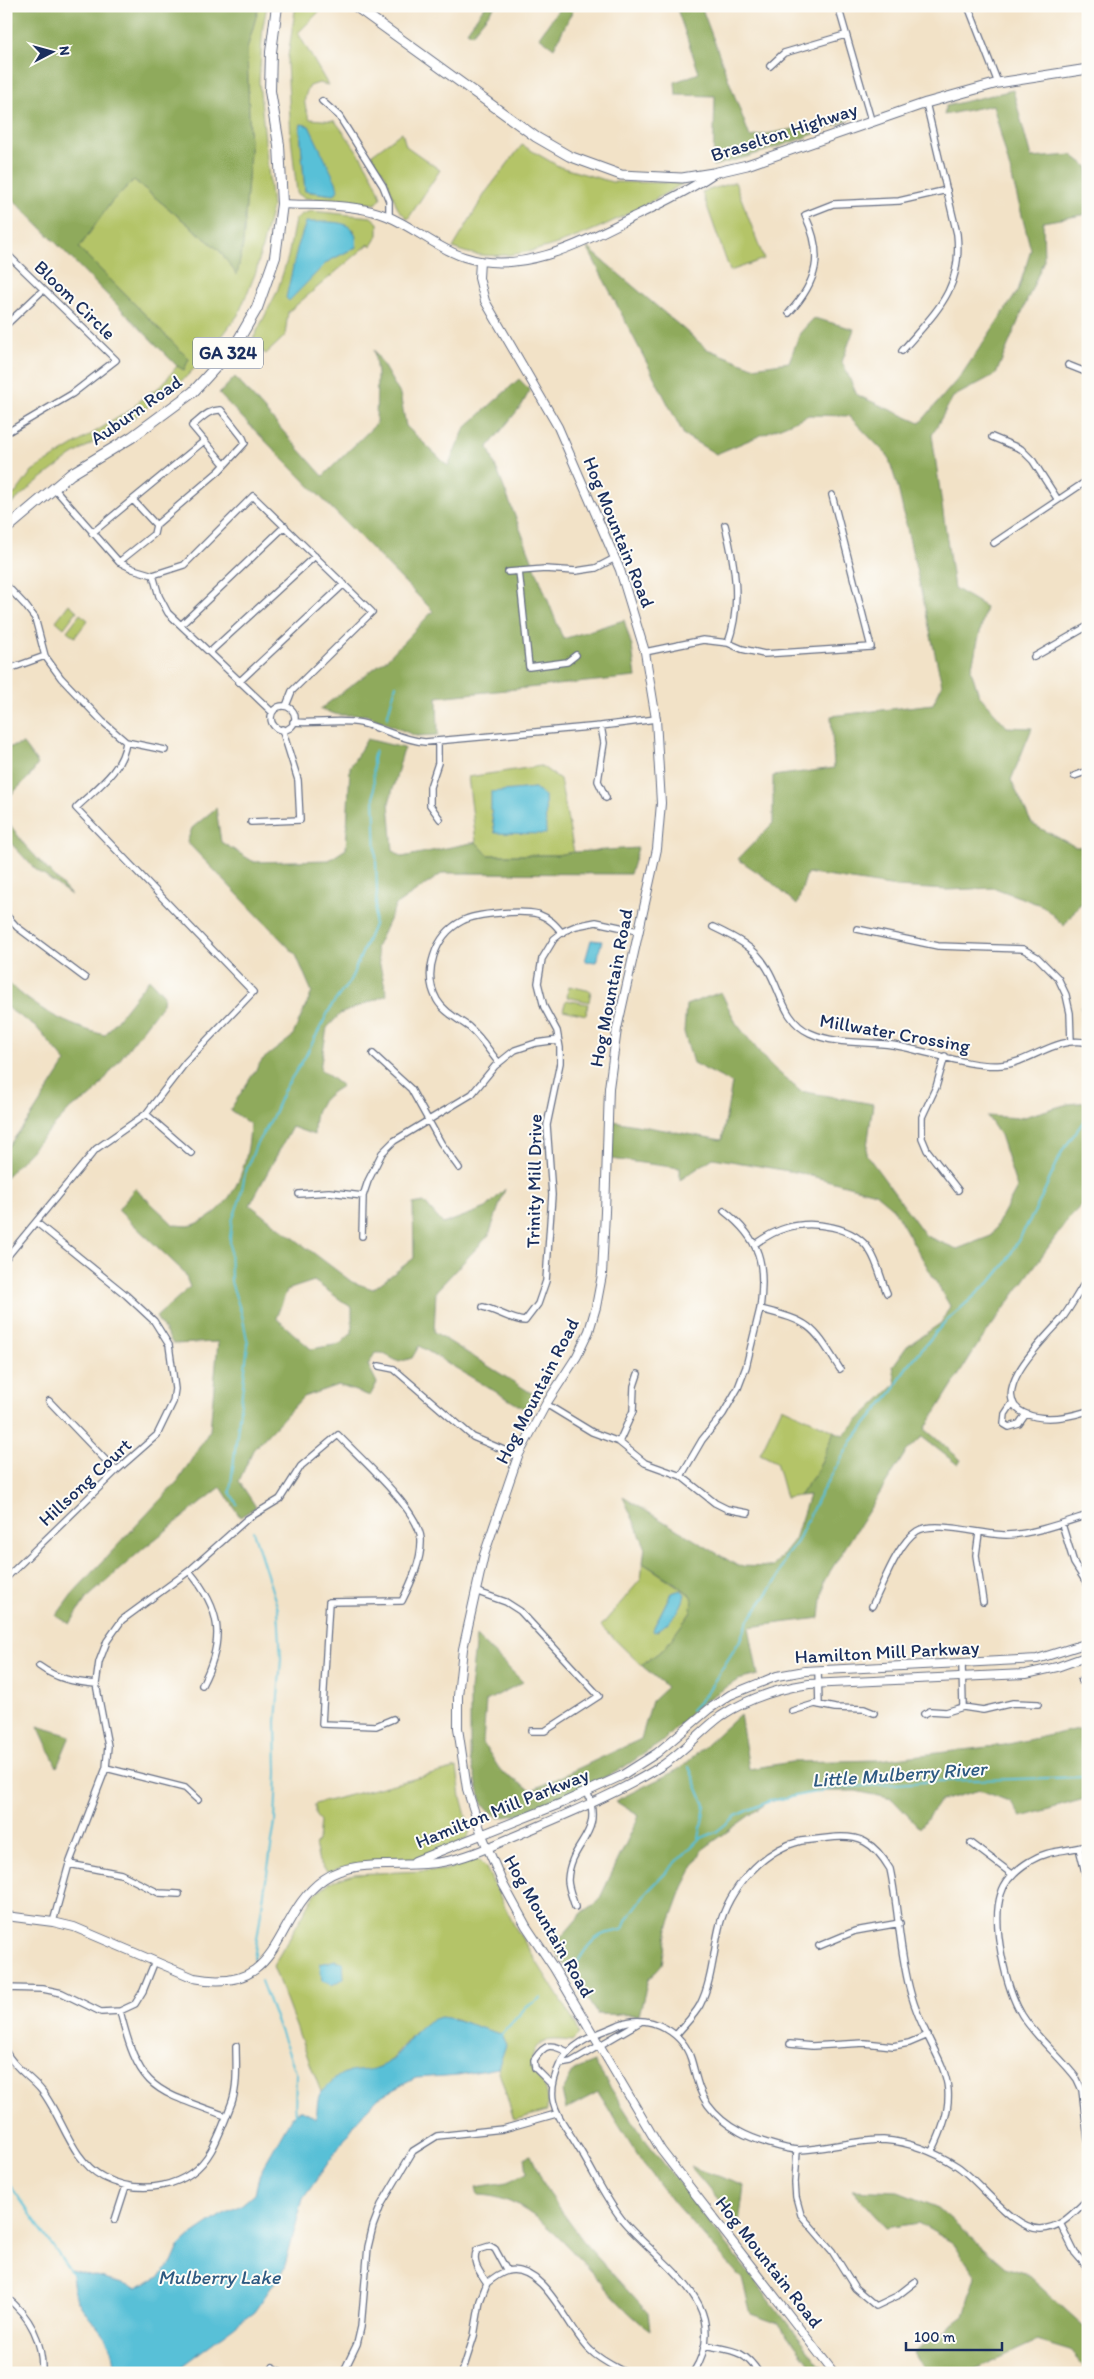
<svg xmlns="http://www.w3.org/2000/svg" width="1094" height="2379" font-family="Itim,sans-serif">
  <rect width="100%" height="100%" fill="#fdfcf7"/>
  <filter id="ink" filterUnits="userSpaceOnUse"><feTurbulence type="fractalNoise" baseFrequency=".02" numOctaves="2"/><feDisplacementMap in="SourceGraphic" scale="10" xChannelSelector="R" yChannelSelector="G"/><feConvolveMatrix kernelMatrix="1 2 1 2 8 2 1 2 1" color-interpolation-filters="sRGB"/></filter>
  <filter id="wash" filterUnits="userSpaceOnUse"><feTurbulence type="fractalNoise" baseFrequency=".0096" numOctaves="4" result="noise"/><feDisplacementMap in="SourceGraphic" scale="20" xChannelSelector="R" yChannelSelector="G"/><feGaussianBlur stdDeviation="1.12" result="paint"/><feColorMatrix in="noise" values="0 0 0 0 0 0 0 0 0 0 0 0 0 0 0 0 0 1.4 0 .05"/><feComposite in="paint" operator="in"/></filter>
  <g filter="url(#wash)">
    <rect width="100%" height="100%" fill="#f2e2c7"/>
    <path fill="#b4c467" stroke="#687a62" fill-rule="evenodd" d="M259 6H267L263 26 259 82 272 207 256 272 238 315 211 351 186 377 132 419 71 456 34 484 6 509V497L16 493 32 471 132 409 143 397 161 386 177 366 184 370 189 359 79 248 112 201 134 180 219 250 237 274 243 244 250 152 247 49Z
      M298 6H325L298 33 328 85 319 83 310 86C302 98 304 106 310 119L335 121C351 142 375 173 381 198L376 204 304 198 297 193 291 137 287 63 295 11ZM301 124 309 126 338 190 334 195 305 191 300 129Z
      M402 132 406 146 440 170 408 219 398 209 385 175 371 155Z
      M522 145 560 167 612 182 684 183C626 216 520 277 453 248L486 192Z
      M735 182 764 259 730 271 702 192Z
      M311 211 371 217 378 223V235L371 246 369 244 288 312 285 336 266 354 251 343 277 292 288 257 295 220 300 215ZM354 229 356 247 327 262 310 278Z
      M69 604 77 611 64 628 56 621Z
      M80 614 88 620 75 637 67 631Z
      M541 766 560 779 574 852 557 855H487L476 842 468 777ZM535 788 495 833 491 810 516 790Z
      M569 986 591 991 589 1002 567 997Z
      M566 1000 588 1004 586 1015 563 1010Z
      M782 1407 834 1431 818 1470 799 1496 786 1498 776 1462 760 1454Z
      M643 1563 692 1596 691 1612 664 1649 641 1665 601 1626 641 1579ZM671 1593 658 1630 657 1632 654 1627Z
      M457 1768 461 1797 470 1831 467 1839 421 1859 352 1864 328 1872 319 1862 315 1844 318 1841 320 1821 315 1815V1804Z
      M477 1859 486 1868 515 1927 576 2025 579 2034 572 2041C545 2038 532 2039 531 2069 544 2085 548 2090 547 2111L514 2120 498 2068 505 2045 501 2034 478 2029 453 2018 414 2033 389 2062 372 2071 345 2073 321 2092 273 1966 315 1894 330 1882 354 1874 445 1870Z"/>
    <path fill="#8faa5c" stroke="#556c5d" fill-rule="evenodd" d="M6 6H259L247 49 250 152 243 244 237 275 219 250 134 180 112 201 79 248 189 359 184 370 177 366 6 192Z
      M485 6H495L472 34 467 31Z
      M561 6H575L554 48 539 37Z
      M676 6H701L750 137 804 127 853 113 852 118C807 138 761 154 713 166L715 96 676 95 675 82 699 73Z
      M1013 90 1031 158 1072 155 1088 167V214L1043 222 1044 260 996 374 953 397 932 435 954 588 986 607 971 670 979 695 1007 727 1032 728 1011 780 1032 824 1076 847 1088 846V899L1077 907 1064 926 1043 906 995 888 947 890 896 887 807 873 797 905 769 880 738 859 773 823V776L834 768 831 716 933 704 942 685 898 488 888 456 849 416 809 415 716 454 684 435 587 247 707 349 753 367 789 362 800 333 814 318 854 329 842 362 857 395 920 423 962 374 1018 291 1031 250 993 105 944 115 946 106Z
      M374 350 400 394 406 426 448 466 465 428 519 379 530 390 522 405 488 447 563 639 624 620 632 647 636 677 437 697 438 735 416 736 366 715H338L320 709 388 658 433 611 219 394 235 377 323 476 376 424 377 374Z
      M367 739 404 748 389 803 393 850 402 857 476 842 488 855H557L574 852 638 848 630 874 443 873 396 905 376 948 387 995 340 1014 327 1028 320 1069 342 1086C319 1099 314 1109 314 1135L292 1127 250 1205 352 1282 373 1289 414 1258 413 1204 424 1202 443 1224 486 1208 505 1189 489 1235 436 1291 434 1332 536 1396 528 1411 419 1346 412 1358 399 1362 382 1353H375L368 1365 377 1383 370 1396 338 1385 303 1397 253 1450 239 1481 256 1507 240 1517 221 1487 144 1548 86 1599 70 1624 56 1616 72 1594 178 1481 210 1430 218 1342 173 1344 156 1317 190 1287 184 1272 118 1210 135 1188 174 1225C180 1225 188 1227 193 1225 235 1211 249 1163 250 1124L230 1110 262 1060 292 1037 312 992 296 955 187 842 192 828 216 808 221 842 254 862 329 860 346 849 350 767ZM314 1281 352 1308V1333L340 1344 311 1349 276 1318 287 1290Z
      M23 744 38 764 29 777 6 800V748Z
      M6 819 24 844 71 895 35 869 6 838Z
      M149 979 164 995 163 1003 92 1096 71 1108 6 1177V1149L32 1115 66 1062 37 1028 6 1007V981C37 1009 65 1025 105 1035Z
      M721 992 736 1023 768 1063 800 1091 873 1104 866 1154 926 1236 957 1249 991 1236 1017 1188 1000 1135 987 1116 1020 1118 1068 1104 1088 1102V1198L1070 1217 975 1349 925 1429 961 1460 958 1465 922 1437 906 1452 824 1581 820 1618 749 1627 758 1675 738 1680 700 1704 662 1742 618 1771 528 1813 499 1818 483 1805 470 1760V1690L476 1636 523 1682 486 1701 483 1743 502 1773 532 1790 641 1739 652 1701 667 1687 641 1665 664 1649 691 1612 692 1596 676 1584 643 1563 645 1546 623 1497 738 1566 773 1567 795 1539 809 1495 799 1496 818 1470 834 1431 843 1435 896 1384 893 1366 907 1346 941 1323 950 1306 893 1208 875 1193 800 1173 713 1158 680 1180V1168L611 1159 613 1121 722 1140 732 1083 693 1063 684 1032 686 1005Z
      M1088 1004V1033L1086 1032 1081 1006Z
      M740 1714 749 1769 791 1762 879 1760 1004 1745 1088 1727V1798L1021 1817 1011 1802 980 1790 940 1801 920 1828 892 1799 856 1791H820L768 1802 702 1850 683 1887 668 1928 662 1964 648 1980 639 2015 597 2014 553 1947 583 1912 598 1902 639 1816 615 1801 681 1768Z
      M38 1726 70 1736 57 1767Z
      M594 2062 637 2129 826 2373H816L779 2324 751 2314 742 2279 676 2205 642 2162 598 2092 566 2109 562 2092 574 2070Z
      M531 2155 548 2193 587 2246 648 2313 650 2330C598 2295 547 2195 478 2195L476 2187 507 2182 527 2173 525 2157Z
      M690 2166 744 2186 739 2224Z
      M852 2190 898 2192 937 2207 1005 2267 1025 2273 1088 2330V2372L1070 2351 1037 2341 967 2373H926L914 2353 964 2316 976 2276 953 2243 918 2223 886 2228Z"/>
    <path fill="#59c0d7" stroke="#3a789a" d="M301 124 309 126 336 182 338 190 334 195 305 191 300 129Z
      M306 222C327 223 360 216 356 247L327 262 289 301 286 298 297 249Z
      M535 788 545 797 546 834 495 833 491 810V792Z
      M591 940 602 941 596 962 585 961Z
      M681 1590 685 1594C682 1611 668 1624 655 1632L653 1631 654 1627 671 1593Z
      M336 1960V1962H343L344 1978 332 1985 322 1981 320 1964Z
      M441 2017C461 2019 480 2029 501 2034L506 2045 498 2068 458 2075 416 2078 379 2097 362 2114 303 2199 284 2269 254 2312 183 2365V2373H114C115 2334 93 2329 78 2301 73 2292 73 2279 71 2270L137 2288 159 2277 171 2265 179 2247 192 2235 220 2216 240 2206 255 2193 260 2173 292 2116 300 2110 316 2118C318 2110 316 2099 321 2092 327 2087 337 2075 345 2073 362 2069 374 2073 390 2061 409 2046 415 2022 441 2017Z"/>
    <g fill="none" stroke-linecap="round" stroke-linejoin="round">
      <path stroke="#59c0d7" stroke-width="2" d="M387 718 396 685
        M237 1504 230 1492 248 1344 242 1315 231 1282 230 1238 232 1221 240 1199 245 1174 256 1145 272 1118 284 1090 305 1057 332 1005 350 981 374 925 377 893 373 759 375 751
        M253 1531 278 1609 281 1659 276 1722 277 1773 275 1822 254 1958
        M691 1710 706 1694 739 1642 748 1621 777 1580 786 1556 797 1542 818 1498 852 1441 893 1391 906 1368 942 1325 992 1280 1005 1264 1036 1209 1063 1150 1088 1115
        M689 1767 705 1805 699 1839
        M573 1970C581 1957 589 1940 604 1934 610 1932 616 1932 623 1929L627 1919 647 1892 699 1839 716 1832 736 1816 770 1801 836 1788 939 1781 1088 1777
        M261 1981 296 2072 295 2116
        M500 2036 526 2007 541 1998
        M6 2179 72 2274"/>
    </g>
  </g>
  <g filter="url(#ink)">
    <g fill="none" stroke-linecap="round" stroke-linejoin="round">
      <defs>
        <path id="minor" d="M838 6 871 120
          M968 6 998 83
          M770 66 784 53 845 35
          M322 101 339 116 383 186 389 201V217
          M6 253 116 360 72 394 6 433
          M789 313C818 281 824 255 805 215L833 204 899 201 947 190
          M6 325 42 291
          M902 351C936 311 963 290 957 234L926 103
          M1068 365 1088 373
          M992 437 1021 449 1033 461 1058 500
          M54 488 119 562 133 569 153 575 159 596 168 613 272 712
          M133 500 156 525
          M725 525C735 564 742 605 728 643
          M92 533 204 441
          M994 543 1088 480
          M119 562 154 534 156 525 219 471 245 443 243 438 221 410C209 409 201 419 192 426L224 464
          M519 571 529 667 567 662 576 655
          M508 572 545 569 576 571 596 568 615 558
          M153 575 184 565 253 496 372 612 292 691 286 706
          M6 585 25 605 35 618 45 656 61 678 102 721 126 742 165 750
          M181 625 285 526
          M210 652 315 556
          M645 652 703 640 728 643 742 649 764 654 871 647 832 495
          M1034 657 1088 626
          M6 670 45 656
          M239 682 344 584
          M271 718a12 12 0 1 1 24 0a12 12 0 1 1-24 0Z
          M293 722C315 724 339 719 361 723 383 728 401 740 425 742L601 726 656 719
          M601 726 604 743 598 781 606 798
          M438 741V763L430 787V805L440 819
          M1074 776 1088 771
          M251 822 300 820 298 780 282 729
          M6 915 17 927 85 978
          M713 927C734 937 755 947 767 968 781 990 783 1021 810 1033 836 1045 865 1041 892 1045 925 1050 970 1068 1001 1065 1031 1063 1056 1035 1088 1043
          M857 929 938 946 1023 949 1037 957 1058 978 1066 995 1070 1013 1071 1042
          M373 1054 411 1089 441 1143 459 1168
          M945 1056 936 1087 922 1117V1138L927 1150 958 1190
          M499 1063C489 1051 481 1037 469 1027 458 1019 444 1012 437 1000 422 973 435 935 462 921 477 913 523 910 538 914 549 918 555 924 562 933
          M146 1114 191 1153
          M299 1194 329 1192 363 1196
          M724 1211C761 1240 766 1264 760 1309
          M362 1236 363 1196 368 1181 382 1153 394 1141 472 1094 495 1066 515 1050 536 1043 558 1040
          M755 1244C765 1237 775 1231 786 1228 812 1220 855 1226 870 1251 878 1263 881 1280 887 1293
          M6 1258 96 1149 146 1114 186 1062 253 992 76 808C95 789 123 771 126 742
          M1088 1278C1079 1291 1071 1307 1061 1320 1047 1336 985 1394 1024 1413 1043 1422 1069 1417 1088 1411
          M483 1307C496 1310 513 1321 525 1321L538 1304 546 1281 552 1195 547 1125 560 1063V1048L557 1031 544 1007 538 983 542 959 554 939 564 931 576 926 596 922 638 931
          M379 1366 394 1369 473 1437 518 1456
          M49 1401 116 1471
          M1013 1402 1005 1414 1004 1424 1009 1427 1019 1424 1026 1414
          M546 1404 592 1432 619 1442 645 1463 681 1476 715 1503 727 1509 748 1513
          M619 1442 633 1411 634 1386 638 1374
          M681 1476 702 1440 723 1414 738 1388 746 1367 760 1309C812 1322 812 1325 840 1369
          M1062 1524 1074 1563 1088 1585
          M979 1533 976 1555 983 1602
          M189 1571C221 1609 226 1639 202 1685
          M6 1578 116 1471 157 1435 173 1402 175 1389 169 1345 154 1321 126 1295 37 1223
          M475 1591 506 1602 520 1611 599 1696 545 1731H532
          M872 1606C883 1585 897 1544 917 1531 934 1520 983 1535 1006 1535 1029 1535 1066 1522 1088 1515
          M962 1664 963 1707
          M39 1666C57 1679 74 1682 96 1684
          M818 1671 819 1705
          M1081 1681 1088 1677
          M792 1711 815 1704 835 1708 864 1709 874 1713
          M924 1714 930 1711 946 1712 963 1707 983 1710 1013 1703 1038 1704
          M106 1768 185 1788 198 1800
          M971 1843 1012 1874
          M1088 1845C1068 1852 1048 1849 1030 1861 1017 1869 1005 1880 1001 1894 991 1924 1006 1989 1022 2015 1037 2039 1060 2056 1077 2079L1082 2090 1088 2140
          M1079 1848 1088 1884
          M69 1864 121 1874 159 1893 179 1894
          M575 1907C573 1899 568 1888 568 1880 570 1840 605 1837 587 1791
          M53 1922 69 1864 106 1768 108 1746 96 1684 99 1662 107 1641 122 1620 189 1571 247 1519 280 1499 301 1466 338 1435C359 1457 419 1510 421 1539 422 1560 411 1583 402 1601L329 1602 322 1724 376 1726 393 1719
          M819 1946 855 1931 900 1923
          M6 1988 43 1989 62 1993 101 2012 120 2011 135 2004 143 1991 155 1961
          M120 2011C140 2091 152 2089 226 2116
          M676 2035C684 2025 694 2016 700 2005 712 1981 713 1954 719 1928 728 1890 762 1850 801 1841 810 1840 819 1839 828 1838 860 1834 874 1842 890 1869 899 1910 899 1953 911 1994 930 2062 971 2075 932 2151
          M790 2044 812 2046 865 2043 893 2046 909 2043 928 2035
          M6 2052C15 2069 31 2077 42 2091 63 2118 71 2160 103 2177 140 2196 189 2189 211 2151 219 2137 226 2118 232 2102 238 2084 236 2064 236 2046
          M560 2064 571 2062 640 2022
          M552 2085 535 2068 534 2060C546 2042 551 2044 568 2052
          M797 2150 795 2183 796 2197 801 2215 832 2251 855 2288 876 2306 897 2296 915 2282
          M115 2220 126 2186
          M1061 2225 1075 2253 1088 2268
          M487 2283C480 2272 471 2263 477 2250L490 2246 495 2249 507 2271
          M6 2297C31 2317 43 2341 42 2373
          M705 2345C732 2351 744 2349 759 2373
          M273 2367 283 2373
          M343 2373 357 2344 361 2327 368 2247 373 2226 381 2205 413 2151 437 2136 503 2129 556 2114
          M462 2373 474 2336 480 2301 487 2283C492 2279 500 2273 507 2271 545 2263 567 2328 590 2350 600 2360 613 2366 626 2373
          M693 2373C736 2306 662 2266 624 2222 605 2199 594 2172 578 2147 559 2115 542 2102 560 2064 569 2046 591 2036 609 2029 615 2027 621 2023 627 2022 653 2016 683 2033 691 2059 696 2075 698 2091 708 2105 716 2116 729 2126 740 2132 752 2139 786 2150 799 2150 827 2149 855 2140 883 2140 910 2142 935 2152 957 2166 980 2181 1013 2230 1041 2229 1062 2228 1074 2212 1088 2199"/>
        <path id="tertiary" d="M282 204C317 206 355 203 387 216 414 227 436 248 464 257 522 276 583 242 633 217 661 204 688 191 713 174
          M480 261 479 278 485 301 558 427 620 570 645 652 656 719 661 803 657 849 617 1029 609 1088 605 1212 602 1275 596 1307 589 1331 577 1356 546 1404 518 1456 484 1555 463 1649 458 1696V1728L467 1789 482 1835 503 1884 526 1926 554 1968 661 2150 834 2373
          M415 1861 562 1803 621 1776 657 1753 709 1709 730 1695 777 1676 805 1671 1037 1659 1088 1643
          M6 1916 53 1922 74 1927 194 1978C285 1996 272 1915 324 1879 355 1857 406 1869 442 1862 471 1857 500 1842 527 1831 574 1811 621 1792 663 1765 684 1751 701 1731 721 1716 748 1698 777 1689 809 1684L1026 1674 1057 1667 1088 1656"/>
        <path id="secondary" d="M355 6 536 137 569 156 621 175 682 178 713 173 747 165 926 103 998 83 1088 69"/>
        <path id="primary" d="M6 529 71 474 132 437 193 392 235 346 257 308 275 257 282 204 279 145 270 91 271 52 277 6"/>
      </defs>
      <use href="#minor" stroke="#666e83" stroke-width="8"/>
      <use href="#tertiary" stroke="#666e83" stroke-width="10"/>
      <use href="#secondary" stroke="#666e83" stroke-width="11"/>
      <use href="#primary" stroke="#666e83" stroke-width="12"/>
      <use href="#minor" stroke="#fff" stroke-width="5.5"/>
      <use href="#tertiary" stroke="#fff" stroke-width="8"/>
      <use href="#secondary" stroke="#fff" stroke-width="9"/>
      <use href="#primary" stroke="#fff" stroke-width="10"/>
    </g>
  </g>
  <g text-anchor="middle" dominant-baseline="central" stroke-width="4" stroke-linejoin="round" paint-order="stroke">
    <rect fill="#fdfcf7" stroke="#5f6c8c" stroke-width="1" x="193" y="337.5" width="70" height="31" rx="4"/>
    <g font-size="18" font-weight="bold" fill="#1b2f5e">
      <text x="228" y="353">GA 324</text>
    </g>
    <g font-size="19" fill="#1b2f5e" stroke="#fdfcf7">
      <text transform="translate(784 132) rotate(-18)">Braselton Highway</text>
      <text transform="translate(75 300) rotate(44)">Bloom Circle</text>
      <text transform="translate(136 410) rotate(-35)">Auburn Road</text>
      <text transform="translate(619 532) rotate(68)">Hog Mountain Road</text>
      <text transform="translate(611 988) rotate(-79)">Hog Mountain Road</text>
      <text transform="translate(895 1033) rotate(10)">Millwater Crossing</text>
      <text transform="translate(534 1181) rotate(-89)">Trinity Mill Drive</text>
      <text transform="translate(537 1391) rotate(-63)">Hog Mountain Road</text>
      <text transform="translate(85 1482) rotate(-43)">Hillsong Court</text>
      <text transform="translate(887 1652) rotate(-3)">Hamilton Mill Parkway</text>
      <text transform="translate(502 1808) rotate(-22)">Hamilton Mill Parkway</text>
      <text transform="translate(549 1926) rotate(60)">Hog Mountain Road</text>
      <text transform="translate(769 2262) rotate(52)">Hog Mountain Road</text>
    </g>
    <g font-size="20" font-style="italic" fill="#2e5a82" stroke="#fdfcf7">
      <text transform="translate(899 1774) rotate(-4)">Little Mulberry River</text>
      <text x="219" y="2277">Mulberry Lake</text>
    </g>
  </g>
  <rect width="1094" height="2379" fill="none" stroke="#fdfcf7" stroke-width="25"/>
  <g transform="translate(52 52) rotate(84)" stroke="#fdfcf7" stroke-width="4" paint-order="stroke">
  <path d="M0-4L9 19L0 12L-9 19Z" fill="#1b2f5e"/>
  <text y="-8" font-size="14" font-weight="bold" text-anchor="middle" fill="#1b2f5e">N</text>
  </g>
  <path d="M906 2342v8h96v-8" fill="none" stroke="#1b2f5e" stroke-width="2.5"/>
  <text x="914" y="2342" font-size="15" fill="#1b2f5e" stroke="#fdfcf7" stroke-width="4" paint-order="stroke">100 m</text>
</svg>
